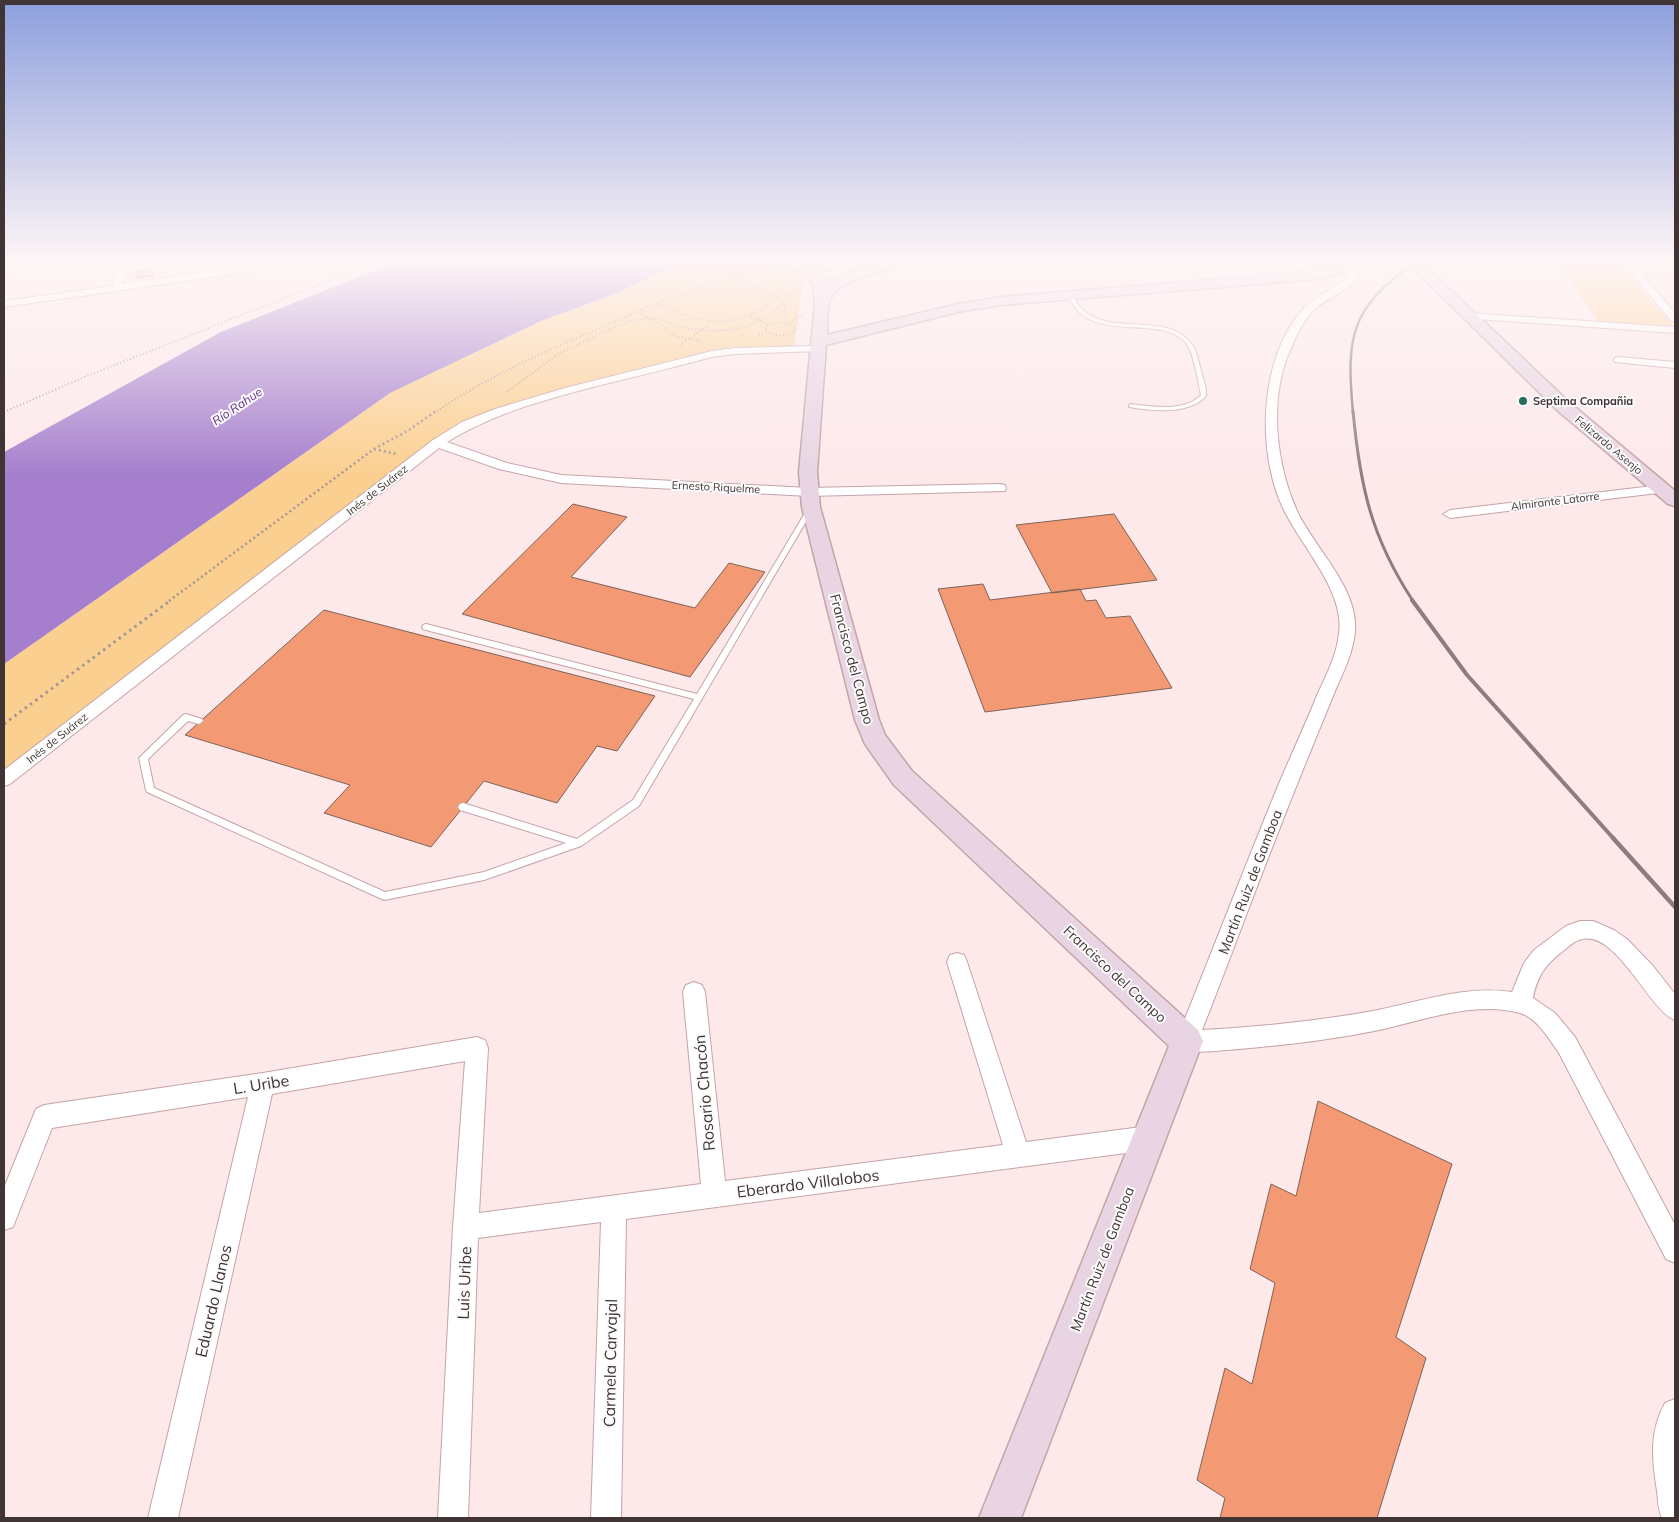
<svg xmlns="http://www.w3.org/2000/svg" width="1679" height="1522" font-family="Mulish,sans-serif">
  <rect width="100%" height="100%" fill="#fde8ea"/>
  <path fill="#fbcf8f" d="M679 263H768L804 275 794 347 728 349 713 351 571 387 506 406 433 443 4 773V664L390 393 541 321 617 293Z
    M1557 263H1619L1673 326 1598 321Z"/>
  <path fill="#a57fcd" d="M394 263H679L617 293 541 321 390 393 4 664V452L221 332Z"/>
  <path fill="#f39a74" stroke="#7e6358" d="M154 269 152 276 136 278 137 271Z
    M573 504 627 517 571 577 695 608 729 563 765 572 690 677 462 614Z
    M1114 514 1157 580 1052 593 1016 525Z
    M983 584 990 600 1080 589 1086 601 1096 600 1106 618 1130 616 1172 688 985 712 938 589Z
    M324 610 655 696 617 751 597 746 557 803 484 781 431 847 324 813 350 785 185 735Z
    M1318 1101 1452 1164 1396 1337 1426 1358 1377 1518H1220L1225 1498 1197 1480 1225 1368 1252 1384 1275 1283 1250 1269 1271 1184 1296 1196Z"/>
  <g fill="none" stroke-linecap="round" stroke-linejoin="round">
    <defs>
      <path id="lane" d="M1292 263H1298L1318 275 1314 276Z
        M1068 294H1072C1075 299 1078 306 1083 310 1112 336 1166 312 1190 342 1196 348 1198 359 1200 367 1202 376 1207 387 1206 396 1189 415 1152 411 1129 407V405L1131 404C1153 407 1185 412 1201 395 1198 382 1194 353 1186 343 1163 316 1105 339 1078 311 1074 307 1071 300 1068 295Z
        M811 506 814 508 639 806 581 846 484 880 384 900 147 792 146 790 139 758 183 715 186 714 202 719 203 721 199 724 188 721 148 759 154 788 385 892 484 872 566 843 460 810 458 807 460 804 463 803 577 839 633 800 694 699 426 630 423 629 422 627 423 625 426 624 697 694 808 508Z"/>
      <path id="street" d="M118 263H128L122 284 268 263H294L290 266 4 307V301L112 286Z
        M1349 263 1352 264 1358 275C1350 291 1329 297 1316 308 1302 321 1294 341 1287 358 1269 406 1277 468 1298 513 1316 550 1359 589 1355 632 1353 653 1343 673 1335 691 1324 718 1313 745 1302 772 1267 858 1236 944 1202 1030 1260 1027 1317 1021 1373 1011 1420 1002 1465 985 1512 992L1524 963 1534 950 1566 926 1580 921H1593L1614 930 1627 939 1653 966 1675 994V1020C1649 1011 1615 926 1579 940 1573 942 1568 947 1563 951 1546 964 1537 976 1533 998L1555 1013 1575 1037 1675 1225V1263L1666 1259 1559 1053C1549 1039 1537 1018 1520 1013 1472 1000 1420 1022 1374 1031 1330 1040 1284 1045 1239 1049 1221 1050 1196 1055 1179 1048L1176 1041C1212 952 1246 863 1283 774 1295 747 1307 720 1318 693 1327 674 1337 654 1339 633 1345 594 1305 550 1287 516 1255 458 1258 357 1304 308 1316 296 1332 289 1346 279L1348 275 1344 266Z
        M1623 263H1632L1635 266 1675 269V275L1640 272 1675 313V322L1671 321Z
        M1467 313 1675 327V333L1463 318 1462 316Z
        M817 346 822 349 821 351 735 354 712 357C675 367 638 376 601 385 547 399 494 413 447 442L507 463 561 475 809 488 1000 484 1005 485 1006 488 1005 491 809 496 561 483 499 469 439 448 10 784 4 786V770L433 440 462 422 495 409 565 388 712 351 735 348Z
        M1619 357 1675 362V368L1615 362 1614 360 1615 358Z
        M1661 485 1668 489 1666 492 1450 518 1443 514 1450 510Z
        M957 953 964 955 967 962 1026 1142 1149 1126 1157 1130 1161 1138 1157 1146 1149 1150 626 1219 621 1518H591L601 1222 478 1238 468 1518H438L453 1227 465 1061 272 1094 178 1518H148L248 1097 52 1128 13 1227 4 1230V1188L36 1109 44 1105 263 1073 477 1037 485 1040 488 1048 479 1213 701 1184 683 992 686 985 694 982 702 985 705 992 725 1181 1003 1145 947 962 950 955Z
        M1675 1399V1518H1662C1658 1510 1658 1500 1657 1491 1652 1460 1649 1432 1665 1403Z"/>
      <path id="secondary" d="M782 263H804L831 271 833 274 831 277H823L827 286C846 268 877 263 902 263L901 266C881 272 834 280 829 303 827 313 827 325 827 335L958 304 1001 297 1297 273C1320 270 1341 263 1364 263L1363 266 1327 277 1297 281 1001 305 958 312 826 345 817 472 820 507 879 720 885 735 912 771 1198 1030 1203 1041 1021 1518H979L1169 1046 894 785 865 744 855 720 802 507 799 472 815 302 813 285 806 272 783 266Z
        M1408 263H1422L1569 402 1675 491V506L1668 504 1557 410Z"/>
    </defs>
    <use href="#lane" stroke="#c5a4a7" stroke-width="2"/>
    <use href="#street" stroke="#c5a4a7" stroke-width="2"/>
    <use href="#secondary" stroke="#c5a4a7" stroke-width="3"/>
    <path stroke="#a69596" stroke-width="2" stroke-dasharray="1 2.5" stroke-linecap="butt" d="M756 263 773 270
      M774 295 784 303 786 314 784 322
      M656 304C691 316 716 331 752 314 764 309 768 306 774 295L731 274
      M637 311 694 290 753 263
      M751 316 768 325
      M784 322 795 327V331C785 337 775 337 765 330L768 325Z
      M789 323 803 314
      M759 335 766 332
      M680 346 711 323
      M507 392 558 354 628 321 655 318 684 328 711 331 737 329 750 325 774 312 786 301 793 289 791 280
      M4 412 87 376 373 263
      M434 413C497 370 568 342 637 312L663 325 666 330 675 336 701 341"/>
    <path stroke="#a69596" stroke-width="2.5" stroke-dasharray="2 3" stroke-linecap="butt" d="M374 449 397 454
      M169 601 374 449 409 430 436 411"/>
    <path stroke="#a69596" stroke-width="3" stroke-dasharray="2.5 4" stroke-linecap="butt" d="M4 724 171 600"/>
    <use href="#lane" fill="#fff" fill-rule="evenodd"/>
    <use href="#street" fill="#fff" fill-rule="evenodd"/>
    <use href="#secondary" fill="#e8d4e2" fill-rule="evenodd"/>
    <path stroke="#8d7d7e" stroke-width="2.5" d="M1353 413C1346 336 1350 309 1414 263"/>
    <path stroke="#8d7d7e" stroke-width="3" d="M1353 411C1360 486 1371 537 1413 601"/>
    <path stroke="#8d7d7e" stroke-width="4" d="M1412 600 1467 675 1614 839"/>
    <path stroke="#8d7d7e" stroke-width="4.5" d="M1613 838 1675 907"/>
  </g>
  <linearGradient id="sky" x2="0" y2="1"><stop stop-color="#8d9fdd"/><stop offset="0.55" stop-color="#fef5f6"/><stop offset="1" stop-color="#fef5f6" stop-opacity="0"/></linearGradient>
  <rect width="1679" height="476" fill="url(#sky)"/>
  <circle fill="#296b5b" stroke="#fbfbfb" stroke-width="2" cx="1523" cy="401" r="5"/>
  <g text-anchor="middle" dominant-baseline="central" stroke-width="4" stroke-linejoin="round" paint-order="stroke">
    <g font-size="11" font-weight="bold" fill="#413435" stroke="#fbfbfb" text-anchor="start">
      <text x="1533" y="401">Septima Compañia</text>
    </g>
    <g font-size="11" fill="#413435" stroke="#fbfbfb">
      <text transform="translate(1609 445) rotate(40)">Felizardo Asenjo</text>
      <text transform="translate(716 487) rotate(3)">Ernesto Riquelme</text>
      <text transform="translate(377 490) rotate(-38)">Inés de Suárez</text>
      <text transform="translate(1555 501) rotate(-7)">Almirante Latorre</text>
      <text transform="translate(57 738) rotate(-38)">Inés de Suárez</text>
    </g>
    <g font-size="12" font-style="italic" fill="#602e8a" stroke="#fbfbfb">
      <text transform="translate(237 406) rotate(-34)">Río Rahue</text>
    </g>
    <g font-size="14" fill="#413435" stroke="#fbfbfb">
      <text transform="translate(852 659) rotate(75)">Francisco del Campo</text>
      <text transform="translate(1250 882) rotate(-69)">Martín Ruiz de Gamboa</text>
      <text transform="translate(1115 974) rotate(43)">Francisco del Campo</text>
      <text transform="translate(1102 1259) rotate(-69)">Martín Ruiz de Gamboa</text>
    </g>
    <g font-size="16" fill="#413435" stroke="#fbfbfb">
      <text transform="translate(261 1084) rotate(-9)">L. Uribe</text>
      <text transform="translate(704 1093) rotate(-95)">Rosario Chacón</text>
      <text transform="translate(808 1183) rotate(-7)">Eberardo Villalobos</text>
      <text transform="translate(464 1283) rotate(-88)">Luis Uribe</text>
      <text transform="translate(213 1301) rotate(-77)">Eduardo Llanos</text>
      <text transform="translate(610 1363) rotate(-89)">Carmela Carvajal</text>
    </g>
  </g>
  <rect width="1679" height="1522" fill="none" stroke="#413435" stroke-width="10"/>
</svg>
